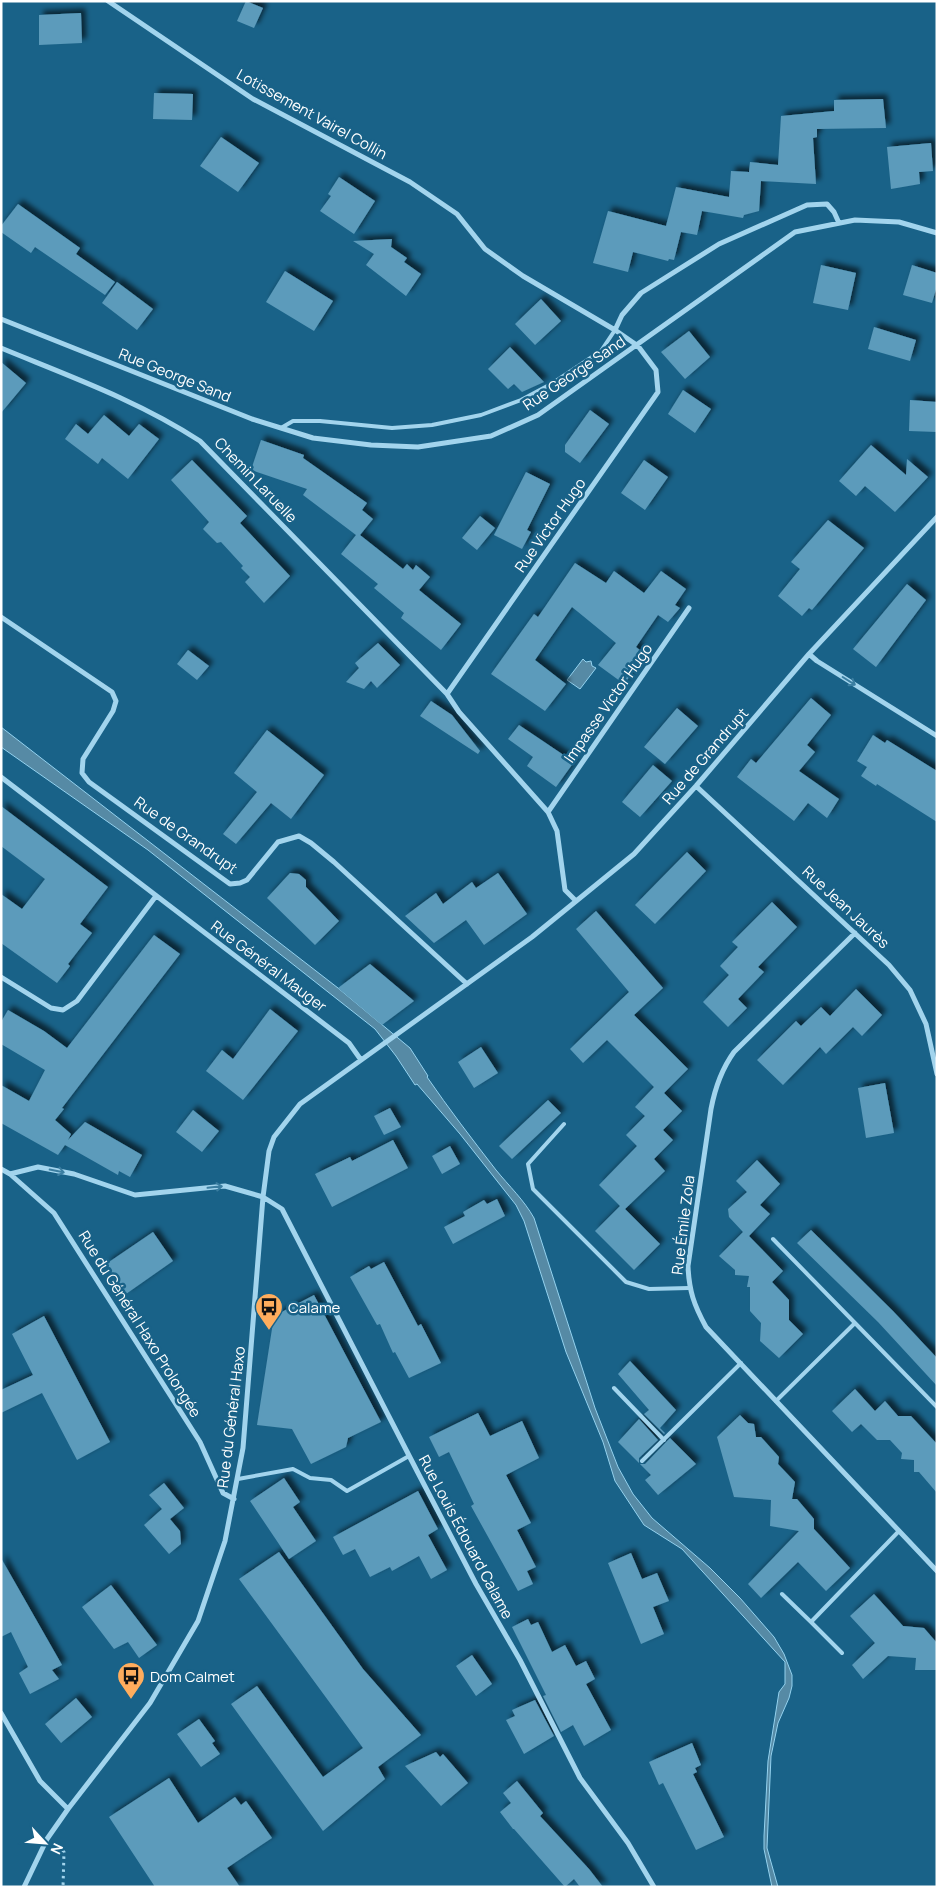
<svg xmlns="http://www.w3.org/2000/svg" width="938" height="1888" font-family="Manrope,sans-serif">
  <defs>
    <filter id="shadow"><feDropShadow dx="4.5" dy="-4.5" stdDeviation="2.5" flood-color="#0009"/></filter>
  </defs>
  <rect width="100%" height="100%" fill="#196288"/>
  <path fill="#568aa5" stroke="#94d2ef" d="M583 659 586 662 591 661 592 666 596 668 580 689 567 680Z
    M1 727 338 988 410 1048 428 1076 427 1077C449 1109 472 1139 496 1170 509 1186 524 1200 534 1218L595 1408 618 1467 633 1494 652 1518 710 1568 740 1598 774 1637 784 1654 792 1675V1686L789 1698 778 1723 771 1756 767 1848 778 1887H772L764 1849V1836L768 1761 779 1692 785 1684V1662L682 1549 644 1525 615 1481 603 1442 566 1352 524 1221 516 1205 460 1134 417 1084 415 1085 396 1056 375 1029 148 850 1 747Z"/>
  <path fill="#5c9bbb" filter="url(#shadow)" d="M246 1 263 8 254 28 237 21Z
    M81 13 82 43 39 45V15Z
    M154 93 193 94 192 120 153 119Z
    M883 99 886 128 817 129V137L813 138 816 184 761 181 759 211 744 215 743 218 702 211 697 235 681 232 674 260 669 259 668 261 633 252 628 272 593 263 608 211 666 226 676 187 729 197 731 171 749 172 750 162 778 165 781 116 834 111V100Z
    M221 137 259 163 238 192 200 166Z
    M931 143 933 171 919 172 920 184 891 189 887 147Z
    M339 177 375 201 354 234 320 211 331 196 328 194Z
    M18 204 80 248 76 254 115 282 105 295 35 247 31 253 1 232V226Z
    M392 239 391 247 407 258 404 262 421 274 406 296 366 265 374 254 353 241Z
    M821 265 856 273 848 310 813 303Z
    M912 265 937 273V286L932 303 903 295Z
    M285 271 333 301 314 331 266 302Z
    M117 282 153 309 137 330 102 303Z
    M541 299 561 321 535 345 515 324Z
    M874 327 916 340 910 361 868 349Z
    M689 331 710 357 685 379 661 352Z
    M510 347 544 382 522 392 514 384 508 389 488 369Z
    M1 362 26 383 1 413Z
    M683 390 711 409 695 433 668 414Z
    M910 400 937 402V432L909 431Z
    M590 410 609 424 580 463 565 452V445Z
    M104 415 129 436 139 424 159 439 128 479 102 458 98 464 65 439 76 424 88 434Z
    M261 440 304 455 303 458 367 503 362 510 373 519 360 535 403 569 407 564 413 570 416 565 430 577 419 590 461 624 441 650 401 618 404 613 374 588 378 584 341 554 356 535 303 495 307 489 251 470Z
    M871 445 906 475 907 459 928 477 895 512 865 486 856 496 839 481Z
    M192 460 247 516 240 523 290 576 264 603 245 582 250 577 241 568 243 566 221 542 217 543 203 529 209 522 171 480Z
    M644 460 668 477 645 510 621 493Z
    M526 472 550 484 527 530 531 532 522 549 494 535Z
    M480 516 495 528 477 550 462 538Z
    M828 520 864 548 812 610 809 608 802 616 778 596 800 569 791 562Z
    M575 563 606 583 614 571 644 593 661 571 686 589 675 605 680 608 668 622 658 615 636 647 646 655 624 684 598 665 616 643 572 607 535 660 566 684 545 711 491 674 534 614 538 617Z
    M907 584 926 600 876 667 853 649Z
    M378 643 400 665 377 688 371 681 364 689 346 682 359 668 355 663Z
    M188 650 209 666 197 680 177 664Z
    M811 698 831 715 807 745 815 752 799 771 839 799 827 818 808 803 794 821 737 777 751 759 756 763Z
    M431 701 452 715 480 751 478 754 420 716Z
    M677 708 698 726 665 764 644 747Z
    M519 725 574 762 556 787 527 766 533 757 508 739Z
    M267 730 324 775 291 819 271 803 236 844 223 834 257 792 234 773Z
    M873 735 885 743 887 740 937 771V822L877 784 876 786 861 776 867 767 857 761Z
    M653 765 672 781 640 817 622 802Z
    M1 806 108 887 80 924 92 933 68 964 70 966 57 983 1 943V894L22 909 45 879 1 846Z
    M687 852 706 871 655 924 635 905Z
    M290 873 299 874 306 880V887L339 921 315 945 267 898Z
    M498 873 527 914 484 945 466 920 434 943 405 916 436 893 443 904 472 882 476 888Z
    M772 902 797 927 758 967 764 972 738 999 747 1008 728 1027 703 1002 729 975 720 966 738 947 732 942Z
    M596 911 663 988 634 1015 688 1069 664 1093 682 1111 663 1130 673 1140 654 1159 665 1171 625 1209 660 1244 634 1270 595 1231 620 1206 599 1185 637 1146 626 1135 645 1116 635 1107 654 1087 607 1040 583 1063 570 1049 629 992 576 929Z
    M154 935 180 954 62 1108 64 1109 55 1120 71 1134 68 1140 85 1122 142 1155 130 1177 119 1171 118 1175 65 1145 58 1155 1 1123V1085L29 1101 45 1070 1 1044V1022L8 1010 44 1031 67 1048Z
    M370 964 414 1001 382 1025 338 988Z
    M856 989 882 1015 862 1036 853 1027 826 1054 820 1047 783 1085 757 1060 796 1021 801 1026 821 1007 830 1016Z
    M270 1009 298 1031 243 1100 206 1071 222 1050 233 1059Z
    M481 1047 498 1073 474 1088 458 1062Z
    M885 1083 894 1133 866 1138 858 1088Z
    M548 1100 561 1113 512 1159 499 1146Z
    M390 1108 401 1127 384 1135 374 1116Z
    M193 1110 219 1131 202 1152 176 1132Z
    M393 1140 408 1168 332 1207 315 1174 350 1157 352 1161Z
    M450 1146 460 1164 442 1174 432 1156Z
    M757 1160 780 1184 760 1205 770 1214 749 1236 783 1271 772 1282 789 1300V1320L803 1334 779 1358 760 1341 761 1323 750 1311V1287H747L749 1276 735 1275V1270L719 1256 743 1232 729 1217 728 1209 747 1192 736 1181Z
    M497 1199 505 1216 453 1244 444 1227 465 1216 463 1212 484 1200 487 1204Z
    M811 1230 893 1311 937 1358V1386L878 1322 797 1243Z
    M153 1232 173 1261 126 1294 106 1264Z
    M384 1262 418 1326 421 1324 441 1363 409 1378 395 1352 393 1353 380 1324 377 1325 350 1277 369 1266 371 1269Z
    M314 1295 381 1422 348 1438 346 1447 311 1464 292 1429 257 1425 274 1316Z
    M44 1316 110 1442 77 1460 42 1393 1 1413V1390L33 1375 12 1334Z
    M630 1361 676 1410 660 1428 665 1433 664 1434 644 1414 649 1410 618 1374Z
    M855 1389 875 1411 885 1401 898 1416H911L937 1444V1493L919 1472H914V1460L901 1459 902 1453 890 1440H877L861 1424 852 1432 832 1411Z
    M478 1413 490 1436 522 1421 539 1458 506 1475 531 1523 517 1530 536 1567 527 1571 533 1584 518 1591 471 1506 474 1504 449 1452 439 1457 429 1437Z
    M740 1415 748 1423 754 1424 756 1437H761L779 1457 778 1464 795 1482 792 1499H797L814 1519V1529L850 1568 826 1591 798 1562 761 1598 748 1584 799 1531 770 1526 771 1500 734 1497 717 1437Z
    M639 1419 658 1440 639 1458V1463L618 1442Z
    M670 1438 696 1464 658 1495 645 1480 651 1475 640 1464H645Z
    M284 1478 300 1502 293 1507 316 1541 289 1559 250 1501Z
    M164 1483 184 1508 170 1519 180 1531 181 1544 169 1554 144 1525 162 1509 149 1495Z
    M418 1491 438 1529 428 1535 447 1570 431 1579 419 1556 392 1571 390 1567 370 1577 355 1549 343 1555 333 1537Z
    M279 1552 363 1669 421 1735 378 1767 385 1779 323 1831 231 1704 257 1686 323 1777 363 1748 239 1579Z
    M631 1553 642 1579 657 1573 669 1601 653 1607 664 1634 641 1644 608 1563Z
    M1 1558 62 1665 52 1670 59 1679 30 1694 19 1673 28 1667 11 1632 1 1637Z
    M111 1585 157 1645 139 1658 128 1642 114 1649 82 1607Z
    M874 1594 903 1626 924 1628 937 1643V1670H915L916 1658 888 1656 863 1679 852 1665 875 1643 850 1616Z
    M528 1619 531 1625 538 1622 552 1652 565 1645 576 1666 586 1661 595 1679 586 1684 611 1730 584 1746 573 1725 561 1732 543 1696 546 1695 512 1627Z
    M472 1655 492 1684 476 1696 456 1666Z
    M76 1698 92 1717 61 1743 45 1724Z
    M535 1700 554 1736 524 1754 506 1720 515 1716 512 1710Z
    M199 1719 215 1741 212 1743 220 1754 201 1767 177 1734Z
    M692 1743 701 1765 695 1768 697 1772 693 1774 724 1837 696 1850 663 1783 659 1785 649 1762Z
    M436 1752 440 1757 443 1754 468 1783 441 1806 405 1766Z
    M169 1778 198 1823 235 1797 241 1805 246 1801 272 1838 227 1868 240 1887H155L109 1817Z
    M517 1781 543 1813 540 1816 589 1869 603 1887H580L574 1879 565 1887 514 1829H513L500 1812 511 1803 503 1793Z"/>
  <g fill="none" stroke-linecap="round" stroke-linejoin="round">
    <path stroke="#a2d4ed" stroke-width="3" stroke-dasharray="2.5 4" stroke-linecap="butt" d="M57 1847 64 1852 63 1887"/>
    <path stroke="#a2d4ed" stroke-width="4" d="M281 428 293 421H320L392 428 432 425 481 415 521 400 553 383 601 351 615 330
      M564 1124 528 1164 533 1189 626 1282 649 1289 689 1288
      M773 1239 855 1323
      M614 1388 664 1440
      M776 1401 855 1323 937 1407
      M642 1461 741 1363
      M238 1479 293 1469 310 1478 331 1480 347 1491 409 1456
      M782 1594 811 1622
      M842 1653 811 1622 899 1531"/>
    <path stroke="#a2d4ed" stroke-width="5" d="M108 1 253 99 410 182 457 214 485 249 523 276 615 330 638 346 656 370 658 392 447 694 459 712 548 812 557 831 565 890 576 901
      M1 319 252 419 313 438 371 445 418 447 491 436 538 415 795 232 855 220 899 222 937 233
      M615 330 622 315 641 293 719 244 807 205 827 204 834 212 839 223
      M1 348C69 376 139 401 200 441L447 694
      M1 617 112 692 116 701 113 711 83 759 82 773 89 782 230 884 240 883 247 880 278 842 299 836 311 843 334 862 467 984
      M809 654 817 661 937 736
      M1 777 349 1043 361 1060
      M696 786 889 965 910 990 926 1024 937 1074
      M548 812 689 608
      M855 933 734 1052C721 1070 715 1088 711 1109L688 1266C689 1291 694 1305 706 1327L937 1571
      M1 977 51 1008 63 1010 77 1001 156 896
      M1 1169 10 1174 54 1213 200 1442 223 1493 234 1499
      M10 1174 38 1167 74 1174 135 1195 225 1186 263 1197 282 1209 417 1471 476 1584 520 1660 580 1778 628 1843 654 1887
      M1 1713 40 1781 68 1809
      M24 1887 47 1839 68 1809 150 1703 198 1621 225 1541 243 1448 263 1197 269 1151 274 1137 300 1104 532 937 634 854 696 786 809 654 937 517"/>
  </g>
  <defs><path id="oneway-shaft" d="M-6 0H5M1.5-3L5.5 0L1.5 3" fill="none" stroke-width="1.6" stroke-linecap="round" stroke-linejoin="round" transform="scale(1.25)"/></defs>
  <g stroke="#3b7ea1">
    <use href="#oneway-shaft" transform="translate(849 681) rotate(32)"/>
    <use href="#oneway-shaft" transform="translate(57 1171) rotate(11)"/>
    <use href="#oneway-shaft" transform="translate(215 1187) rotate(-6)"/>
  </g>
  <defs>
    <symbol id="bus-pin" viewBox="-11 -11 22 30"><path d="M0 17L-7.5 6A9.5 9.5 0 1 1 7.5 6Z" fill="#ffad5d" stroke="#196288"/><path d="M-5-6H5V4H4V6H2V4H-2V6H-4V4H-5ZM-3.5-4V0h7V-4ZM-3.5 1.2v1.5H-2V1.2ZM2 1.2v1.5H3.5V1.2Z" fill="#111"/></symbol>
  </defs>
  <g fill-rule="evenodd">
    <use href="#bus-pin" x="253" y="1291" width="32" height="43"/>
    <use href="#bus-pin" x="115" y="1660" width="32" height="43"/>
  </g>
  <g text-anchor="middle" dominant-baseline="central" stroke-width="5" stroke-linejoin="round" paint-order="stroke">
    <g font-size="15" fill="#fff" stroke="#196288">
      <text transform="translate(312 114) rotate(29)">Lotissement Vairel Collin</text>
      <text transform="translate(574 373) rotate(-34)">Rue George Sand</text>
      <text transform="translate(175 375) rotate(22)">Rue George Sand</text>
      <text transform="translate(256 480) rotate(46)">Chemin Laruelle</text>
      <text transform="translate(550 525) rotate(-55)">Rue Victor Hugo</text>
      <text transform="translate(608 703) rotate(-55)">Impasse Victor Hugo</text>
      <text transform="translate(705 756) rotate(-49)">Rue de Grandrupt</text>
      <text transform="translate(186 835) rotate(35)">Rue de Grandrupt</text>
      <text transform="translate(846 907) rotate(43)">Rue Jean Jaurès</text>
      <text transform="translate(269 966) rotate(37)">Rue Général Mauger</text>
      <text transform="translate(683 1225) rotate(-83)">Rue Émile Zola</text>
      <text transform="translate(140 1324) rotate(58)">Rue du Général Haxo Prolongée</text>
      <text transform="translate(231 1417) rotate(-83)">Rue du Général Haxo</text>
      <text transform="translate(466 1537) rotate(62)">Rue Louis Édouard Calame</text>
    </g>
    <g font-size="15" fill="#fff" stroke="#196288" text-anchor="start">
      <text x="288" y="1307">Calame</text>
      <text x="150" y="1676">Dom Calmet</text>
    </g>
  </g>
  <rect width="938" height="1888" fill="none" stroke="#ffffff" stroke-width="5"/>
  <g transform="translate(45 1843) rotate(116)" stroke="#196288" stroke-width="4" paint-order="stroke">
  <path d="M0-4L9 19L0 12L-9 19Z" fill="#ffffff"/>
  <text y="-8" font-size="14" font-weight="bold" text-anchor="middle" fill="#ffffff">N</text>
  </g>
</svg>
